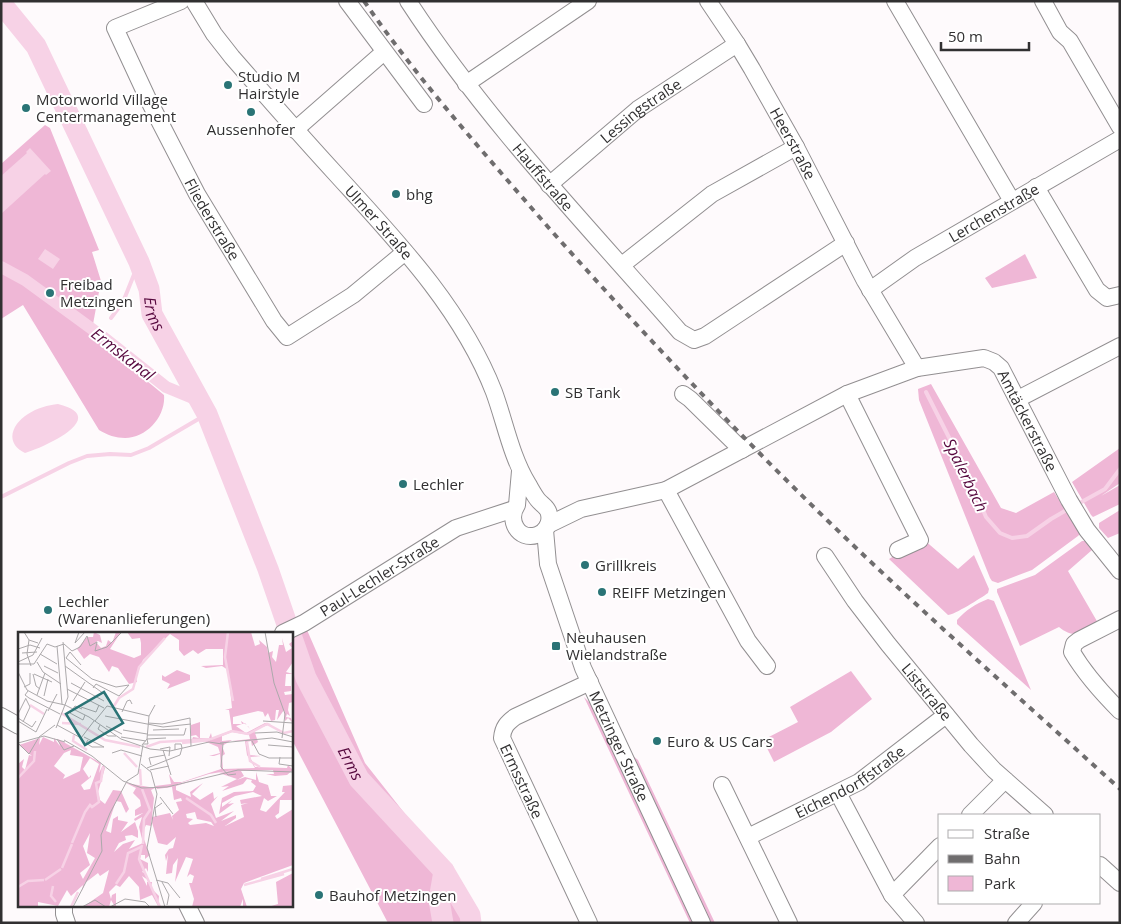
<svg xmlns="http://www.w3.org/2000/svg" width="1121" height="924" font-family="'Open Sans',sans-serif">
  <rect width="100%" height="100%" fill="#fefafc"/>
  <path fill="#efb7d6" d="M45 125 50 128 99 250 92 252 101 281 91 335 164 395C166 416 147 438 125 438 116 438 107 435 99 430L23 305 1 319V164Z
    M1025 254 1037 278 992 288 985 278Z
    M931 384 1001 508 1016 513 1054 492 1079 531 1080 534 1078 536 1032 570 998 583 992 581 990 578 919 400 918 389Z
    M1120 448V483L1101 496 1120 485V504L1093 517 1091 515 1072 482Z
    M1120 510V533L1108 538 1099 528V523Z
    M923 539 958 569 974 555 989 589 988 593C981 598 954 615 948 615L889 559Z
    M1082 541H1086L1092 550 1068 571 1098 623C1082 632 1075 640 1059 627L1020 646 997 592V589L1035 575Z
    M988 599 994 601 1031 690 957 624V620C966 610 975 604 988 599Z
    M307 630 365 763 472 899 478 923H388L291 738V639Z
    M851 671 872 699 831 732 774 762 763 740 798 722 790 707Z
    M584 697 590 703 694 923H690Z
    M633 756 638 760 715 923H711Z"/>
  <path fill="#f7d2e6" d="M30 148 51 171 46 175 45 174 1 214V176L27 153 26 152Z
    M45 249 60 259 53 269 38 259Z
    M58 404C111 417 45 447 25 453 4 443 12 424 28 414 37 408 48 405 58 404Z"/>
  <g fill="none" stroke-linecap="round" stroke-linejoin="round">
    <path stroke="#f7d2e6" stroke-width="4" d="M111 318 123 302 139 262
      M926 392 970 479 986 517 1000 533 1012 538 1027 536 1051 519 1070 508
      M1 497 69 463 87 456 110 454 131 455 149 448 207 414
      M1076 505 1105 489 1120 469"/>
    <path stroke="#f7d2e6" stroke-width="12" d="M1 267 25 280 103 337 166 387 200 401"/>
    <g stroke="#f7d2e6" stroke-width="21">
      <path id="s1" d="M1 3 36 46 139 262 149 289 152 314 207 414 268 569 290 633"/>
      <path id="s2" d="M291 635 306 678 359 779 444 871 470 915 471 923"/>
      <path d="M443 923 439 900 444 871"/>
    </g>
    <defs>
      <g id="minor">
        <path id="s3" d="M181 1 115 28 148 99 197 194 274 321 287 337 353 295 405 252"/>
        <path id="s4" d="M194 1 214 34 232 57C266 96 300 135 335 173 395 239 461 307 494 392 505 422 511 456 528 484 531 489 534 495 538 500 542 505 548 507 549 514 551 523 546 532 537 535 518 541 507 520 517 505L520 471"/>
        <path d="M347 1 424 104"/>
        <path id="s5" d="M408 1C487 122 586 224 680 332L694 340 705 336 846 243"/>
        <path id="s6" d="M708 1 737 44 752 69 796 147 865 281 917 368"/>
        <path d="M895 1 1012 201"/>
        <path d="M1043 1 1060 32 1070 41 1120 127"/>
        <path d="M466 84 588 1"/>
        <path d="M295 130 384 52"/>
        <path id="s7" d="M549 185 638 109 737 44"/>
        <path d="M1036 187 1097 290 1107 298 1120 295"/>
        <path d="M622 265 712 194 796 147"/>
        <path id="s8" d="M870 290 915 258 1120 139"/>
        <path d="M683 394 690 399 742 450"/>
        <path d="M847 394 920 540 898 550"/>
        <path d="M1018 399 1120 346"/>
        <path d="M666 490 748 641 767 666"/>
        <path id="s9" d="M548 525 581 509 666 490 847 394 917 368 984 358 994 362 1001 368 1069 500 1087 530 1120 571"/>
        <path id="s10" d="M545 530 548 564 583 668 702 923"/>
        <path id="s11" d="M825 556 855 601 888 644 971 745 994 770 1045 815"/>
        <path d="M1120 619 1079 640 1074 644 1072 652C1085 674 1101 692 1120 711"/>
        <path id="s12" d="M283 633 304 623 456 528 514 509"/>
        <path d="M1 716 19 726"/>
        <path d="M722 785 789 923"/>
        <path d="M838 793 892 895 916 923"/>
        <path d="M970 815 1005 780"/>
        <path id="s13" d="M748 837 859 782 946 715"/>
        <path d="M1100 865 1120 883"/>
        <path d="M892 895 940 846"/>
        <path d="M64 905V914L67 923"/>
        <path d="M187 905 196 923"/>
        <path d="M589 923 502 738C503 727 507 723 515 717L590 682"/>
        <path d="M1016 923 1034 903"/>
      </g>
    </defs>
    <use href="#minor" stroke="#928f91" stroke-width="18"/>
    <use href="#minor" stroke="#fff" stroke-width="16"/>
    <path stroke="#6f6d6e" stroke-width="4" stroke-dasharray="6 6" stroke-linecap="butt" d="M364 1C419 81 485 154 548 227 638 328 731 427 828 521 923 613 1022 700 1120 789"/>
  </g>
  <g fill="#2a7476" stroke="#fff" stroke-width="2">
    <circle cx="228" cy="85" r="5"/>
    <circle cx="26" cy="108" r="5"/>
    <circle cx="251" cy="112" r="5"/>
    <circle cx="396" cy="194" r="5"/>
    <circle cx="50" cy="293" r="5"/>
    <circle cx="555" cy="392" r="5"/>
    <circle cx="403" cy="484" r="5"/>
    <circle cx="585" cy="565" r="5"/>
    <circle cx="602" cy="592" r="5"/>
    <circle cx="48" cy="610" r="5"/>
    <rect x="551" y="641" width="10" height="10" rx="2.5"/>
    <circle cx="657" cy="741" r="5"/>
    <circle cx="319" cy="895" r="5"/>
  </g>
  <g text-anchor="middle" dominant-baseline="central" stroke-width="4" stroke-linejoin="round" paint-order="stroke">
    <g font-size="15" fill="#313031" stroke="#fff" text-anchor="start">
      <text x="238" y="76">Studio M<tspan x="238" dy="17">Hairstyle</tspan></text>
      <text x="36" y="99">Motorworld Village<tspan x="36" dy="17">Centermanagement</tspan></text>
      <text x="251" y="129" text-anchor="middle">Aussenhofer</text>
      <text x="406" y="194">bhg</text>
      <text x="60" y="284">Freibad<tspan x="60" dy="17">Metzingen</tspan></text>
      <text x="565" y="392">SB Tank</text>
      <text x="413" y="484">Lechler</text>
      <text x="595" y="565">Grillkreis</text>
      <text x="612" y="592">REIFF Metzingen</text>
      <text x="58" y="601">Lechler<tspan x="58" dy="17">(Warenanlieferungen)</tspan></text>
      <text x="566" y="637">Neuhausen<tspan x="566" dy="17">Wielandstraße</tspan></text>
      <text x="667" y="741">Euro &amp; US Cars</text>
      <text x="329" y="895">Bauhof Metzingen</text>
    </g>
    <g font-size="15" fill="#313031" stroke="#fff">
      <text stroke="none"><textPath href="#s7" startOffset="118">Lessingstraße</textPath></text>
      <text stroke="none"><textPath href="#s6" startOffset="166">Heerstraße</textPath></text>
      <text stroke="none"><textPath href="#s5" startOffset="222">Hauffstraße</textPath></text>
      <text stroke="none"><textPath href="#s8" startOffset="146">Lerchenstraße</textPath></text>
      <text stroke="none"><textPath href="#s3" startOffset="286">Fliederstraße</textPath></text>
      <text stroke="none"><textPath href="#s4" startOffset="289">Ulmer Straße</textPath></text>
      <text stroke="none"><textPath href="#s9" startOffset="550">Amtäckerstraße</textPath></text>
      <text stroke="none"><textPath href="#s12" startOffset="112">Paul-Lechler-Straße</textPath></text>
      <text stroke="none"><textPath href="#s11" startOffset="170">Liststraße</textPath></text>
      <text stroke="none"><textPath href="#s10" startOffset="230">Metzinger Straße</textPath></text>
      <text stroke="none"><textPath href="#s13" startOffset="116">Eichendorffstraße</textPath></text>
      <text transform="translate(522 781) rotate(65)">Ermsstraße</text>
    </g>
    <g font-size="16" font-style="italic" fill="#57093f" stroke="#fff">
      <text stroke="none"><textPath href="#s1" startOffset="349">Erms</textPath></text>
      <text transform="translate(123 354) rotate(38)">Ermskanal</text>
      <text transform="translate(966 475) rotate(64)">Spalerbach</text>
      <text stroke="none"><textPath href="#s2" startOffset="142">Erms</textPath></text>
    </g>
  </g>
  <g transform="translate(18 632)">
    <rect width="275" height="275" fill="#fefafc"/>
    <path d="M76 0 82 3 84 11 80 9 78 10 83 16 88 14 90 8 94 11 98 0H103L92 17 116 26 123 23V11L122 6 114 7 109 0H233L237 14 242 12 241 8 249 15 248 5 250 21 255 19 254 25 258 30 261 13H265L264 6 268 20 274 16 271 12 275 9V30L268 40 275 42H268L267 54H273V59L266 60 267 63 275 62V70L271 71 270 78 272 84 269 82 268 85 273 86 274 90 270 86 267 89 266 78 259 88 261 78H258L257 88 253 89 250 81 247 85 245 80 240 79 215 85V92H224L223 89 230 94 232 97 227 91 218 94 228 101 247 91 253 92 236 98 240 110 234 114 233 109 228 110 231 123 243 124 232 125 237 135 269 136 270 133 275 138 269 143 257 144 248 142H256L255 138 223 139 226 144 219 148 227 145 238 148V140L241 150 250 153 253 164H259L250 169 246 166 242 178 248 180 267 160H264L265 154 275 153V168H262L261 181 257 184 259 187 275 177V233L226 251 223 257 229 275H225V267L222 275H174L176 267 171 251H174L176 244 172 242 169 245 175 227 168 225 157 250 160 226 155 233 154 241 148 242 150 222 148 229 147 223 151 217 155 216 158 205 149 213 140 211 133 187V194L128 193 124 202 132 223 127 227V223H123L122 227 130 231V240L128 236 124 240 127 241 130 248 124 244 129 254V250H134L133 256 141 264 140 274 134 263 122 268 121 255 111 244 102 255 98 253 91 260 93 267 94 263 98 261V275H92L96 273 93 268 91 275H65L85 261 91 238 82 244 80 241 67 251 64 259 65 253 53 264 49 258 40 274 20 270V275H0V132L6 127 4 135 7 138 11 123 14 124 1 113 22 106 21 113 25 105 36 110V106L42 114 40 107 83 131 81 141 85 133 87 136 80 160 82 168 87 172 95 158 103 159 111 177 108 181 103 170 98 169 88 199 93 201 95 187 100 184V188L110 190 103 200 117 190 120 199V206L114 203 107 204 108 208 101 211 96 220 105 212 117 208 111 217 125 211 121 195 124 185 117 189 116 187 125 181 117 184V178L123 174 122 168 115 161 118 156 108 151 137 156 133 158 136 166 134 185 152 181 155 188 154 184 161 178 158 170 164 169 163 166 156 168 154 155 139 157 137 154 153 152 151 142 156 150H164L203 137 202 122 196 124H191L202 121 200 115 186 109 173 110 175 105 181 106 178 103 173 104V93L182 90V106H191L193 101 194 106 214 98 211 78H207L214 76 210 38 204 34 188 36 183 34 205 33V17H188L180 22 175 18 166 24 161 18V8L152 2 125 28 118 45 119 50 111 52 100 36 94 34 91 40 81 25 72 22 66 27 59 17 69 5H75ZM214 100 231 103 232 107 214 109H227L229 123 237 136 205 137 204 124 207 122 204 114 214 108 204 109V104ZM53 118 52 123 65 125 62 139 45 147 47 143 36 134 46 121ZM72 126 81 132 72 157 66 158 63 153 73 145V143L71 146 65 137ZM216 138 201 141 219 147 203 155 211 154 204 159 225 152 229 147 234 148 233 150 238 154 235 159 216 160 204 166 201 182 216 171 210 172 214 168 204 175V171L217 164 235 160 244 164 222 168 223 172 230 171 223 173 226 185 207 194 218 186V183L203 189 216 179 198 186 193 172 200 164 196 167 195 160 182 168 174 162 185 151 172 160 173 165 158 158V154L184 146 153 154 191 142ZM177 180 179 187 193 190 196 194 188 191 172 193 170 191 175 187 169 186 168 182ZM72 201 69 221 77 226 65 247 62 241 72 233 65 214ZM159 38 172 43V48L149 57 152 52 144 48V43L147 45ZM275 241V275H250L260 272 258 250Z" fill="#efb7d6" fill-rule="evenodd"/>
    <path fill="none" stroke="#f7d2e6" stroke-width="2.5" d="M210 0 207 25 215 69M12 73 26 82M96 74 101 66 115 57 121 35 147 6M43 81 87 108 122 115M44 91 63 92M56 103 55 109 69 118M229 110 232 129 242 135M164 111 192 108M128 115 142 110 193 107 214 99 230 102 249 92 266 101 275 99M106 121 119 135M122 137 123 153M0 146 16 129 17 119M124 157 132 178 126 187 125 212M168 166 193 183 198 191M54 211 67 180 72 173 74 175 81 170 78 151 83 149 85 135M124 213 121 227 142 275M44 236 54 212M243 247 275 237M27 248 43 237M98 252 106 240 110 221 123 215M226 253 266 242M35 254 33 264 38 270M0 255 10 249 26 248M53 275 60 260"/>
    <path fill="none" stroke="#aca9ab" stroke-width="1" d="M6 0 11 8 20 11M61 0 57 11 67 0M247 0 256 51 267 82 264 106M11 8 9 22 13 34M79 10 77 19 89 15 104 0M39 14 44 72M0 17 12 13 22 16M52 20 48 26 74 47 98 55 111 53 101 64 78 52 75 56M52 20 63 33M4 21 19 20M22 22 39 32M0 30 15 23 24 6M19 30 25 40 43 52M0 32H16L29 12 37 15 46 12 54 19 62 15 69 4 72 14 79 10M26 34 40 41M47 34 89 64M0 40 9 58 29 69 47 73M15 42 18 54 22 57M16 42 34 50M53 51 86 69M6 55 12 52V41M49 57 86 76M10 59 7 63 11 66 42 82M19 63 27 41M26 64 30 47M55 69 67 50M47 73 71 85 103 107 132 117 152 119 191 110 204 112M63 75 78 80 81 73M64 77 57 74 52 81 65 88 67 83M30 79 39 62M104 80 109 69 112 68 114 72M0 82 8 66M87 84 145 95 173 92M0 86 14 95 18 89M0 89 18 100 29 77M77 89 89 74 131 84M245 89 275 91M5 90 12 75 8 67M130 91 144 92 172 86 173 114M39 93 63 106 76 89M82 93 80 97 90 104H98M88 94 104 102M38 96 50 65 45 10M105 98 129 102M135 98 161 97M237 101 259 100 275 105M129 103H166L168 96M66 105 86 115H74L68 111 70 108M103 105 128 109M39 107 46 118 56 114M46 108 74 124 105 149 124 156 149 155 220 138 275 140M234 109 241 122 251 126H275M0 111 11 122 21 105 37 93M0 111 26 104 47 110M202 111 254 106 275 110M125 112H130L129 107 148 106M124 113 129 107 131 84 137 73M250 113 275 115M142 117 152 115 151 124M145 118 153 143M157 118V112H163L164 116M94 121 103 118 124 124M262 125 261 132 275 134M123 132 133 140 139 162 129 216 147 275M133 133 131 126 147 123M203 135 205 111M203 135 210 143 218 142M129 136 162 123 164 116M132 138 151 134M142 165 155 182M138 185 137 176 144 171M138 248 150 251 162 266M144 250 151 263 149 273M55 275 84 219 83 203 92 181 109 149 120 142 125 113M64 275 77 268 88 275M92 275 107 267 127 270 132 275"/>
    <path fill="#2a7476" fill-opacity="0.15" stroke="#2a7476" stroke-width="2.5" d="M86 60 105 91 67 113 48 82Z"/>
    <rect width="275" height="275" fill="none" stroke="#313031" stroke-width="2.5"/>
  </g>
  <rect width="1121" height="924" fill="none" stroke="#313031" stroke-width="5"/>
  <rect x="938" y="814" width="162" height="90" fill="#ffffff" stroke="#adacad"/>
  <rect x="948" y="830" width="25" height="8" fill="#ffffff" stroke="#adacad"/>
  <text x="984" y="839" font-size="15" fill="#313031">Straße</text>
  <rect x="948" y="855" width="25" height="8" fill="#6f6d6e" stroke="#adacad"/>
  <text x="984" y="864" font-size="15" fill="#313031">Bahn</text>
  <rect x="948" y="876" width="25" height="15" fill="#efb7d6" stroke="#adacad"/>
  <text x="984" y="889" font-size="15" fill="#313031">Park</text>
  <path d="M941 42v8h88v-8" fill="none" stroke="#313031" stroke-width="2.5"/>
  <text x="948" y="42" font-size="15" fill="#313031" stroke="#ffffff" stroke-width="4" paint-order="stroke">50 m</text>
</svg>
